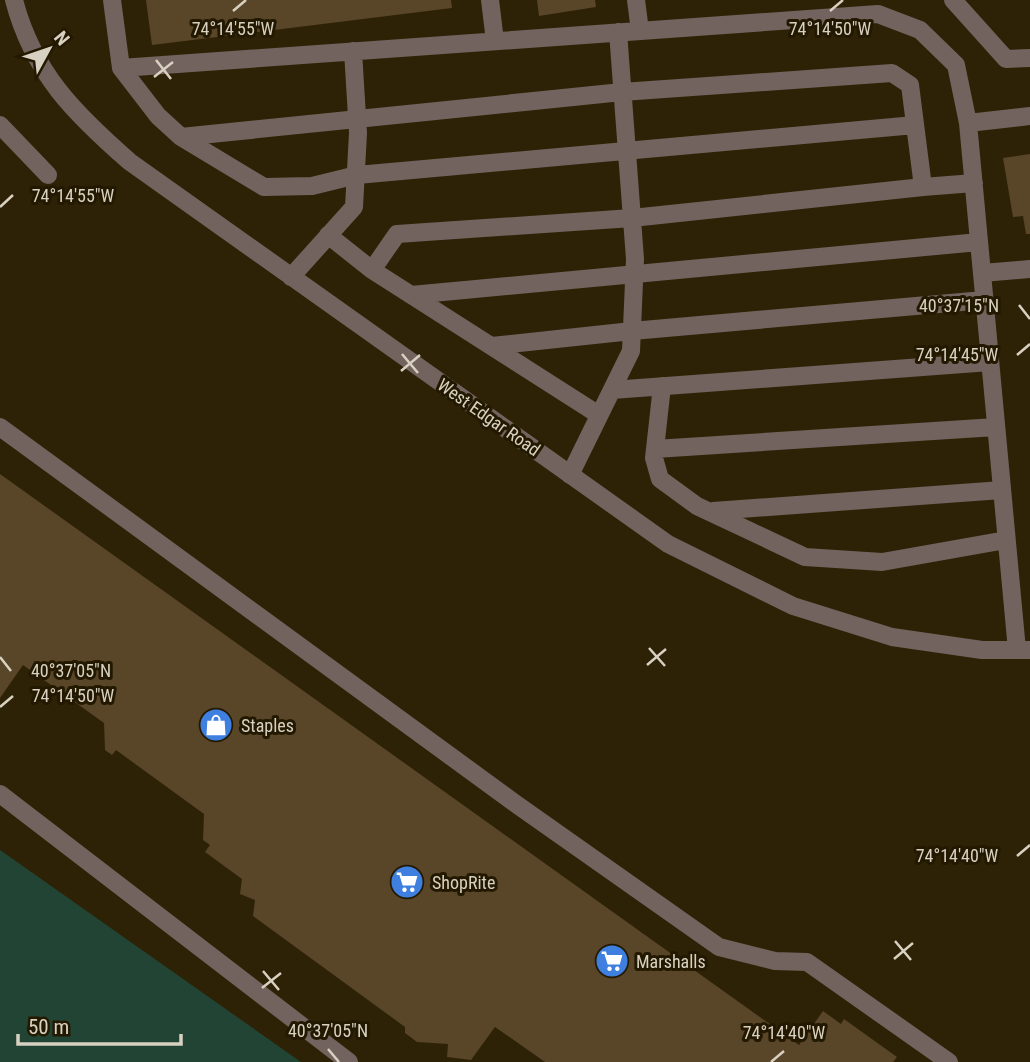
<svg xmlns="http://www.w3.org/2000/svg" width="1030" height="1062" font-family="'Roboto Condensed',sans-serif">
  <rect width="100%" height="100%" fill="#2d2206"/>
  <path fill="#224435" d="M0 850 301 1062H0Z"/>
  <path fill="#594528" d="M146 0H451L452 8 152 45Z
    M537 0H595L596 7 539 16Z
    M1030 154V234H1026L1023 216 1013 217 1003 158Z
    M0 474 799 1045 823 1011 841 1024 844 1019 897 1057 893 1062H545L495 1027 471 1060 447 1057 448 1044 417 1042 405 1033V1027L253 916 255 900 240 894 242 879 205 852 210 845 203 840 204 814 116 750 112 755 105 750 104 723 23 665 0 698Z"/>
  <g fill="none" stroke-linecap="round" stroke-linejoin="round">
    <path stroke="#72635e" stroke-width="18" d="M14 0C33 73 75 114 130 162L668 544 793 606 892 637 982 650H1030
      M112 0 121 68 878 14 920 30 956 65 968 123 1030 116
      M490 0 495 41
      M636 0 640 31
      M953 0 1006 59 1030 58
      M121 68 158 116 181 137 264 187 312 186 357 175 915 125
      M968 123 1017 650
      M0 125 48 175
      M181 137 622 92 892 73 910 85 923 187 974 183
      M328 235 372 270
      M982 273 1030 269
      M291 277 354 207 358 133 353 51
      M411 295 979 242
      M492 346 632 331 984 300
      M662 386 654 458 660 479 697 506 805 557 882 562 1006 540
      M612 390 990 362
      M599 415 372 270 397 234 632 218 923 187
      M0 427 516 804 719 947 775 961 807 962 949 1062
      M655 449 996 427
      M570 475 631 351 635 259 618 32
      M713 511 1002 490
      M0 794 349 1062"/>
  </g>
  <path fill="none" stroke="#d8d1c1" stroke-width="2.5" d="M233 11 246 0M830 11 843 0M156 60 171 79M154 77 173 62M0 207 13 195M1019 305 1030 319M402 354 418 373M1017 355 1030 344M401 371 420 355M649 648 665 666M0 657 11 671M647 665 666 649M0 707 13 696M1017 856 1030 845M895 941 911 960M894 959 913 943M263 971 279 990M262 988 281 973M328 1049 339 1062M771 1062 784 1051"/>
  <defs>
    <symbol id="shop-disc" viewBox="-11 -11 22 22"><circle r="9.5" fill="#3f7fe0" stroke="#231900"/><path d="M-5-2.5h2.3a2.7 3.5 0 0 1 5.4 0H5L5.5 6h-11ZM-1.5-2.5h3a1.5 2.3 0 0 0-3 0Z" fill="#fff"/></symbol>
    <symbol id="supermarket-disc" viewBox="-11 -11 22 22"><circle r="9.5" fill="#3f7fe0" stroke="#231900"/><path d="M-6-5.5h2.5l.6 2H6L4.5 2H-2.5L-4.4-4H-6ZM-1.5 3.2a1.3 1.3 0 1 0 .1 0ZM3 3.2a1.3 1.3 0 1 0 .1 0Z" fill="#fff"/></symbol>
  </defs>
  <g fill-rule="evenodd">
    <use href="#shop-disc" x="197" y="706" width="38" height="38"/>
    <use href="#supermarket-disc" x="388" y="863" width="38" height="38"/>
    <use href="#supermarket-disc" x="593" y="942" width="38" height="38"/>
  </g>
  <g text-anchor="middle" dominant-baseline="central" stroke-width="6" stroke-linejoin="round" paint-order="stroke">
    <g font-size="18" fill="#d8d1c1" stroke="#231900">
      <text transform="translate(489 417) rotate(35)">West Edgar Road</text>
    </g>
    <g font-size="18" fill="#d8d1c1" stroke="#231900" text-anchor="start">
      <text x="241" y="725">Staples</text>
      <text x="432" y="882">ShopRite</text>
      <text x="636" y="961">Marshalls</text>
    </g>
  </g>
  <g font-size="18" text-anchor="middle" fill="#d8d1c1" stroke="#231900" stroke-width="6" stroke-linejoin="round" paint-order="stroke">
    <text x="233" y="35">74°14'55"W</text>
    <text x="830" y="35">74°14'50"W</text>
    <text x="73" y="202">74°14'55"W</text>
    <text x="959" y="312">40°37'15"N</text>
    <text x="957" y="361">74°14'45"W</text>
    <text x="71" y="677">40°37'05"N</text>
    <text x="73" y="702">74°14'50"W</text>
    <text x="957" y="862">74°14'40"W</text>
    <text x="328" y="1037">40°37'05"N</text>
    <text x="784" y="1039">74°14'40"W</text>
  </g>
  <g transform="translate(49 49) rotate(50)" stroke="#231900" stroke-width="5" paint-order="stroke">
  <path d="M0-5L12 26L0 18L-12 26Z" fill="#d8d1c1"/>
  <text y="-10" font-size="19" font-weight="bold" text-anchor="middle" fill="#d8d1c1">N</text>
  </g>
  <path d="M18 1034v10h163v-10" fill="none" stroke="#d8d1c1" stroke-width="3.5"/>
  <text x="28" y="1034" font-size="21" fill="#d8d1c1" stroke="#231900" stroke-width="5" paint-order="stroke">50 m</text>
</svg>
